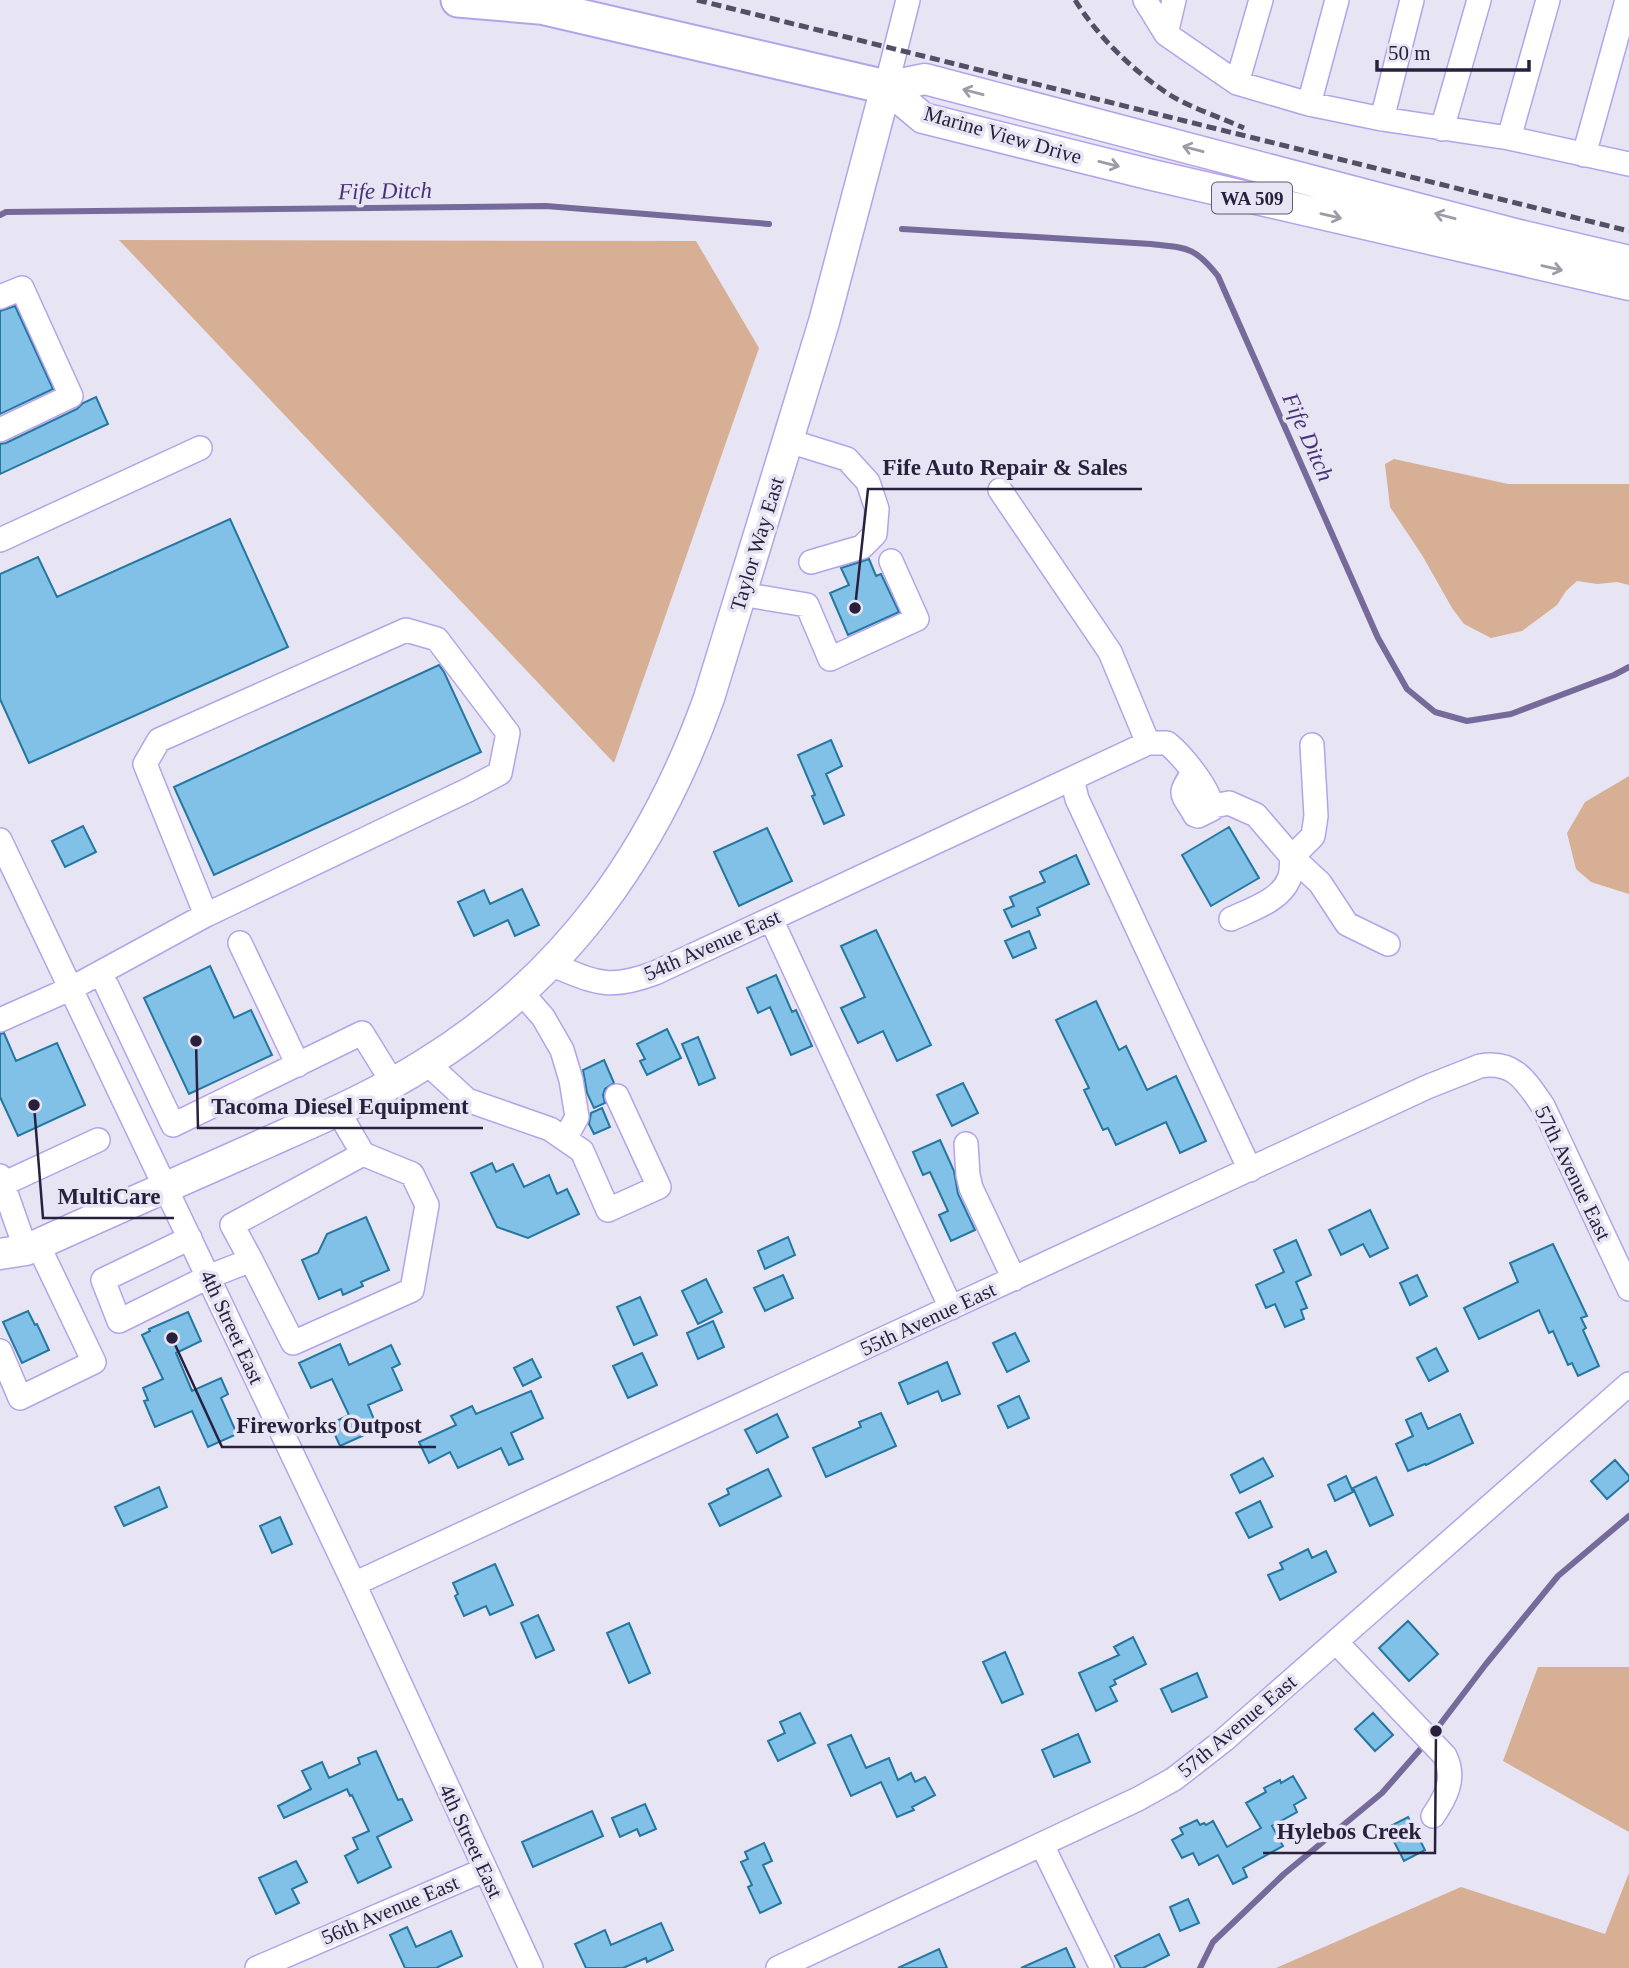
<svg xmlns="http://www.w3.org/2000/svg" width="1629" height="1968" font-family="'Times New Roman',serif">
  <rect width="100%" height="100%" fill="#e7e4f3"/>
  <path fill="#d7af95" d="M119 240 696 241 759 348 614 763Z
    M1394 459 1508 484H1629V585L1617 582 1597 584 1577 581 1566 591 1557 605 1522 631 1491 638 1464 624 1452 608 1422 555 1390 507 1385 464Z
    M1629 776V894L1591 882 1576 869 1567 833 1585 802Z
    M1538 1667H1629V1832L1503 1761Z
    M1629 1873V1968H1276L1461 1887 1605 1934Z"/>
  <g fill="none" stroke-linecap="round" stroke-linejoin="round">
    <path stroke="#766a9a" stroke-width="6" d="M0 215 6 212 546 206 769 224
      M902 229 1151 244C1187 248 1194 246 1218 276L1378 638 1407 689 1435 712 1467 721 1511 714 1614 675 1629 667
      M1432 1735 1486 1664 1558 1576 1629 1516
      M1200 1968 1213 1942 1284 1874 1382 1793 1425 1744"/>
  </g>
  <path fill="#81c1e7" stroke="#2377a1" stroke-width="2" d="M15 306 53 389 0 414V311Z
    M96 397 108 424 0 474V444L6 443 77 409 83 403Z
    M230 519 288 647 29 763 0 699V574L38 557 57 597Z
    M869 559 876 576 881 574 899 612 848 635 830 593 849 585 841 568Z
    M439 665 444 672 481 752 214 875 174 787Z
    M831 740 842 766 826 774 844 815 824 824 812 796 815 795 798 755Z
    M83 826 96 852 65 867 52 841Z
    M1229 827 1259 878 1211 906 1182 855Z
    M767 828 792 881 739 906 714 852Z
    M1076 855 1089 884 1037 908 1040 915 1012 927 1004 910 1014 906 1010 897 1045 882 1040 872Z
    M522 889 539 925 515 936 508 920 474 936 458 902 484 890 490 904Z
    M876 930 931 1045 897 1061 883 1031 858 1043 841 1008 865 997 841 946Z
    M1029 931 1036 948 1013 958 1005 941Z
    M210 966 234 1018 251 1010 272 1055 189 1094 144 998Z
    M776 975 792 1012 796 1010 812 1046 791 1055 770 1007 758 1013 747 988Z
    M1096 1001 1119 1050 1126 1046 1147 1090 1176 1076 1206 1141 1180 1153 1166 1122 1116 1145 1108 1128 1103 1130 1084 1090 1089 1088 1056 1020Z
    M667 1029 681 1058 647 1075 640 1061 645 1059 637 1044Z
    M4 1033 16 1061 57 1043 85 1105 18 1136 0 1097V1034Z
    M698 1037 715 1078 699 1085 682 1044Z
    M604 1060 614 1083 605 1089 603 1095 605 1103 594 1108 587 1093 583 1070Z
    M963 1083 978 1113 952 1126 937 1095Z
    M602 1108 610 1127 594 1134 589 1124 591 1113Z
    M940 1140 954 1171 958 1194 975 1230 951 1241 939 1215 948 1211 930 1172 923 1175 913 1152Z
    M492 1163 496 1172 513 1164 524 1187 549 1175 557 1194 567 1189 579 1214 528 1238 497 1227 471 1173Z
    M1370 1210 1388 1248 1370 1257 1363 1244 1341 1255 1329 1230Z
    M366 1217 389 1270 361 1282 363 1286 343 1295 341 1289 319 1299 302 1260 318 1253 327 1234Z
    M788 1237 795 1255 765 1269 758 1251Z
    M1296 1240 1311 1275 1296 1282 1307 1308 1301 1310 1304 1319 1285 1327 1275 1304 1266 1308 1256 1285 1284 1272 1274 1250Z
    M1553 1244 1587 1316 1581 1318 1586 1328 1583 1330 1599 1366 1578 1376 1572 1363 1568 1365 1553 1331 1549 1333 1539 1310 1479 1339 1464 1308 1518 1282 1510 1263Z
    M783 1275 793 1298 765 1311 754 1288Z
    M1417 1275 1427 1296 1410 1305 1400 1283Z
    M706 1279 722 1312 698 1324 682 1291Z
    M640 1297 657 1335 634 1345 617 1307Z
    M28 1311 35 1325 37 1324 49 1350 22 1363 3 1322Z
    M188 1312 201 1341 176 1353 192 1391 221 1378 228 1394 221 1398 237 1434 208 1447 192 1411 155 1427 144 1401 148 1400 143 1388 163 1379 142 1335 150 1331 149 1329Z
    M713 1321 724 1347 698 1359 687 1333Z
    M1015 1333 1029 1361 1007 1372 993 1343Z
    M340 1344 349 1365 391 1345 400 1364 392 1368 402 1390 368 1405 378 1429 340 1446 330 1424 349 1415 332 1379 311 1388 299 1363Z
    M1436 1348 1448 1371 1429 1381 1417 1358Z
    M642 1353 657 1385 628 1398 613 1366Z
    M532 1359 541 1377 523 1386 514 1368Z
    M947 1362 960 1394 942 1401 938 1391 908 1404 899 1383Z
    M531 1391 543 1418 511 1433 523 1459 509 1465 501 1448 458 1468 450 1452 429 1463 419 1442 456 1425 451 1416 472 1406 476 1414Z
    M1019 1396 1029 1418 1008 1428 998 1406Z
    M881 1413 896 1446 826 1477 813 1448 861 1427 859 1422Z
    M1421 1413 1428 1429 1460 1414 1473 1443 1426 1465 1425 1464 1408 1471 1396 1444 1413 1436 1406 1420Z
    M777 1414 788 1437 757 1453 745 1430Z
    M1263 1458 1273 1476 1240 1493 1231 1475Z
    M1615 1460 1629 1476V1480L1607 1499 1591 1481Z
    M768 1469 781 1496 720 1526 709 1504 729 1494 727 1489Z
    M1346 1476 1353 1492 1335 1501 1328 1485Z
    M1376 1477 1393 1515 1370 1526 1353 1488Z
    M159 1487 167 1507 124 1526 115 1507Z
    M1260 1501 1272 1527 1249 1538 1236 1513Z
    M280 1517 292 1544 272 1553 260 1526Z
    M1308 1549 1312 1558 1326 1551 1336 1572 1280 1600 1268 1575 1283 1569 1280 1563Z
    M495 1564 513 1605 490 1615 486 1606 464 1616 455 1596 458 1594 453 1583Z
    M538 1615 554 1650 536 1658 521 1623Z
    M1408 1621 1438 1654 1409 1681 1379 1648Z
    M629 1623 650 1673 629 1683 607 1633Z
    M1133 1637 1146 1664 1114 1680 1116 1684 1110 1687 1117 1701 1096 1711 1079 1673 1119 1655 1114 1647Z
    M1005 1652 1023 1694 1002 1703 983 1662Z
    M1197 1673 1207 1697 1172 1712 1161 1689Z
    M800 1713 815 1743 778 1761 768 1741 785 1733 780 1722Z
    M1373 1713 1393 1735 1375 1751 1355 1729Z
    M1078 1734 1090 1762 1054 1777 1042 1750Z
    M851 1735 866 1768 889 1758 898 1780 911 1773 915 1782 925 1777 935 1795 912 1807 914 1810 897 1817 881 1782 851 1796 828 1745Z
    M376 1751 398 1800 402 1799 412 1820 377 1837 391 1867 358 1883 345 1856 358 1849 353 1838 369 1831 352 1795 350 1796 347 1789 284 1818 278 1806 311 1789 302 1771 322 1762 329 1778 360 1764 358 1758Z
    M1293 1776 1306 1798 1294 1805 1297 1812 1272 1826 1283 1846 1243 1868 1247 1877 1233 1884 1218 1855 1199 1865 1193 1853 1182 1858 1172 1840 1183 1834 1180 1828 1197 1820 1200 1825 1204 1823 1206 1825 1213 1821 1227 1847 1261 1828 1246 1803 1266 1792 1264 1788 1280 1780 1281 1783Z
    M645 1804 656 1829 640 1836 637 1829 620 1837 612 1818Z
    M592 1811 603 1836 533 1867 522 1842Z
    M1408 1817 1425 1850 1404 1861 1387 1828Z
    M764 1843 772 1861 763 1865 781 1903 760 1913 748 1887 752 1885 741 1862 748 1859 745 1852Z
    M296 1861 307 1882 292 1889 299 1903 276 1914 259 1878Z
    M1188 1899 1199 1923 1180 1931 1170 1907Z
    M661 1923 673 1950 647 1962 646 1958 623 1968H586L575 1944 605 1930 611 1945Z
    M407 1927 416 1947 451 1931 462 1956 436 1968H405L390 1935Z
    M1159 1934 1169 1955 1143 1968H1121L1115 1956Z
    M1066 1948 1075 1968H1021Z
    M939 1949 947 1968H898Z"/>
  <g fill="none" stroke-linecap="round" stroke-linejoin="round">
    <defs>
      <path id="minor" d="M1145 0 1166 34 1237 83 1309 104 1382 119 1509 138 1629 164
        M1166 34 1174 0
        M1237 83 1261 0
        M886 87 908 0
        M1309 104 1337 0
        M1382 119 1412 0
        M1442 129 1479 0
        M1509 138 1548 0
        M1584 155 1627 0
        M0 297 22 288 71 396 0 430
        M789 441 847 459 868 482 877 509 875 534 862 547 811 562
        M1000 490 1110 652 1148 743
        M0 540 200 448
        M741 594 807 605 830 659 917 619 891 561
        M1312 745 1316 816 1313 836 1292 857 1320 883 1347 924 1388 944
        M1072 779 1077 799 1250 1170
        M1213 806 1229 803 1256 815 1292 857C1291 864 1292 873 1289 879 1280 901 1250 910 1231 919
        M0 840 354 1584 531 1968
        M771 919 951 1308
        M240 943 298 1065
        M550 964C595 982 607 991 655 973L1148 743H1167C1182 755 1211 790 1212 809L1198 816 1195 815C1182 792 1177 796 1193 773
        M107 986 173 1125 362 1033 393 1083
        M521 992 543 1017 562 1050 571 1080 577 1117 565 1139
        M0 1020 72 988 206 915 468 790 500 773 508 733 437 639 406 630 159 740 145 764 206 915
        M427 1063 467 1100 550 1129 582 1151 608 1210 659 1187 617 1096
        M966 1144 968 1175 971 1188 1014 1279
        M0 1176 26 1250
        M3 1184 98 1140
        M190 1238 103 1280 119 1321 208 1277 251 1260 293 1343 412 1290 427 1205 412 1174 363 1154 338 1111
        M251 1260 232 1225 363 1154
        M0 1351 20 1398 94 1362 38 1245
        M354 1584 1427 1087 1480 1066C1514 1060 1526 1081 1543 1106L1629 1289
        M1336 1642 1445 1756C1456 1778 1446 1797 1433 1816
        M1042 1845 1102 1968
        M257 1968 484 1870
        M778 1968 1138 1799 1174 1779 1224 1740 1629 1384"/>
      <path id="major" d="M886 87 923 118 1148 174 1629 285
        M886 87 925 79 1511 233 1629 261
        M0 1254 26 1250C106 1213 188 1178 268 1142 322 1118 376 1095 425 1064 566 977 654 852 709 698L824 322 886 87"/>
      <path id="highway" d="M458 0 539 7
        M519 0 545 8 886 87"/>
    </defs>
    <use href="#minor" stroke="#b5a3ea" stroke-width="26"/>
    <use href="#major" stroke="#b5a3ea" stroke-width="33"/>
    <use href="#highway" stroke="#b5a3ea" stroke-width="37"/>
    <use href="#minor" stroke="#fff" stroke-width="23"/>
    <use href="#major" stroke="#fff" stroke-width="30"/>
    <use href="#highway" stroke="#fff" stroke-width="33"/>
    <path stroke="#554e67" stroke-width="5" stroke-dasharray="10 5" stroke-linecap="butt" d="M697 0 1629 231
      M1075 0C1098 37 1133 71 1170 95 1189 107 1222 118 1244 128"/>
  </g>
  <defs><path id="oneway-shaft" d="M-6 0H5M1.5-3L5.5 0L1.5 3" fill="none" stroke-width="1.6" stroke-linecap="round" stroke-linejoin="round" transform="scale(1.75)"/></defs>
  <g stroke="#9e9ba7">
    <use href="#oneway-shaft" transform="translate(973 92) rotate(-165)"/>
    <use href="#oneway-shaft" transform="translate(1193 149) rotate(-165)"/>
    <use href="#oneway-shaft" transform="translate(1109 164) rotate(14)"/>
    <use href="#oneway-shaft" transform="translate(1331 216) rotate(13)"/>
    <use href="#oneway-shaft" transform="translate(1445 216) rotate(-165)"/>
    <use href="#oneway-shaft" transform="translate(1552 268) rotate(13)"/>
  </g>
  <g text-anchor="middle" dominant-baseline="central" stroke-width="7" stroke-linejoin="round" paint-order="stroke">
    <rect fill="#e7e4f3" stroke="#615b73" stroke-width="2" x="1212" y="182.5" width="80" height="31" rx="5"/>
    <g font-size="19" font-weight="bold" fill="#28203c">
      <text x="1252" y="198">WA 509</text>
    </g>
    <g font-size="21" fill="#28203c" stroke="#e7e4f3">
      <text transform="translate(1003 135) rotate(16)">Marine View Drive</text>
      <text transform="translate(757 544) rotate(-73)">Taylor Way East</text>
      <text transform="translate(712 945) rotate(-24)">54th Avenue East</text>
      <text transform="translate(1573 1173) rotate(64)">57th Avenue East</text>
      <text transform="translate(928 1319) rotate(-25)">55th Avenue East</text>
      <text transform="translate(232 1327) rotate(65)">4th Street East</text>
      <text transform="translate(1237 1726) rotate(-40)">57th Avenue East</text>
      <text transform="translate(471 1841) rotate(65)">4th Street East</text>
      <text transform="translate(390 1910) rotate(-23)">56th Avenue East</text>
    </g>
    <g font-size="23" font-style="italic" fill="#483177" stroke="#e7e4f3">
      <text transform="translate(385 191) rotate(-1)">Fife Ditch</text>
      <text transform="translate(1308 437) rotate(66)">Fife Ditch</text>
    </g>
  </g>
  <path fill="none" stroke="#28203c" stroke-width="2.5" d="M855 608L868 489H1142M196 1041L198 1128H483M34 1105L43 1218H174M172 1338L222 1447H436M1436 1731L1435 1853H1263"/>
  <g fill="#28203c" stroke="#e7e4f3" stroke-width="2.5">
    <circle cx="855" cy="608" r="7"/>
    <circle cx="196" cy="1041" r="7"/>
    <circle cx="34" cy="1105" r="7"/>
    <circle cx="172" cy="1338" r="7"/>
    <circle cx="1436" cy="1731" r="7"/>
  </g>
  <g font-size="23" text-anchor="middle" font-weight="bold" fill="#28203c" stroke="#e7e4f3" stroke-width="7" stroke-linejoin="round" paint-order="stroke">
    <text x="1005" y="475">Fife Auto Repair &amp; Sales</text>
    <text x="340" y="1114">Tacoma Diesel Equipment</text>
    <text x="109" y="1204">MultiCare</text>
    <text x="329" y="1433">Fireworks Outpost</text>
    <text x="1349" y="1839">Hylebos Creek</text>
  </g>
  <path d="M1377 60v10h152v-10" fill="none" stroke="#28203c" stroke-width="3.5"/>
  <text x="1388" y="60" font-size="21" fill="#28203c" stroke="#e7e4f3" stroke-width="5" paint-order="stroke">50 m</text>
</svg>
